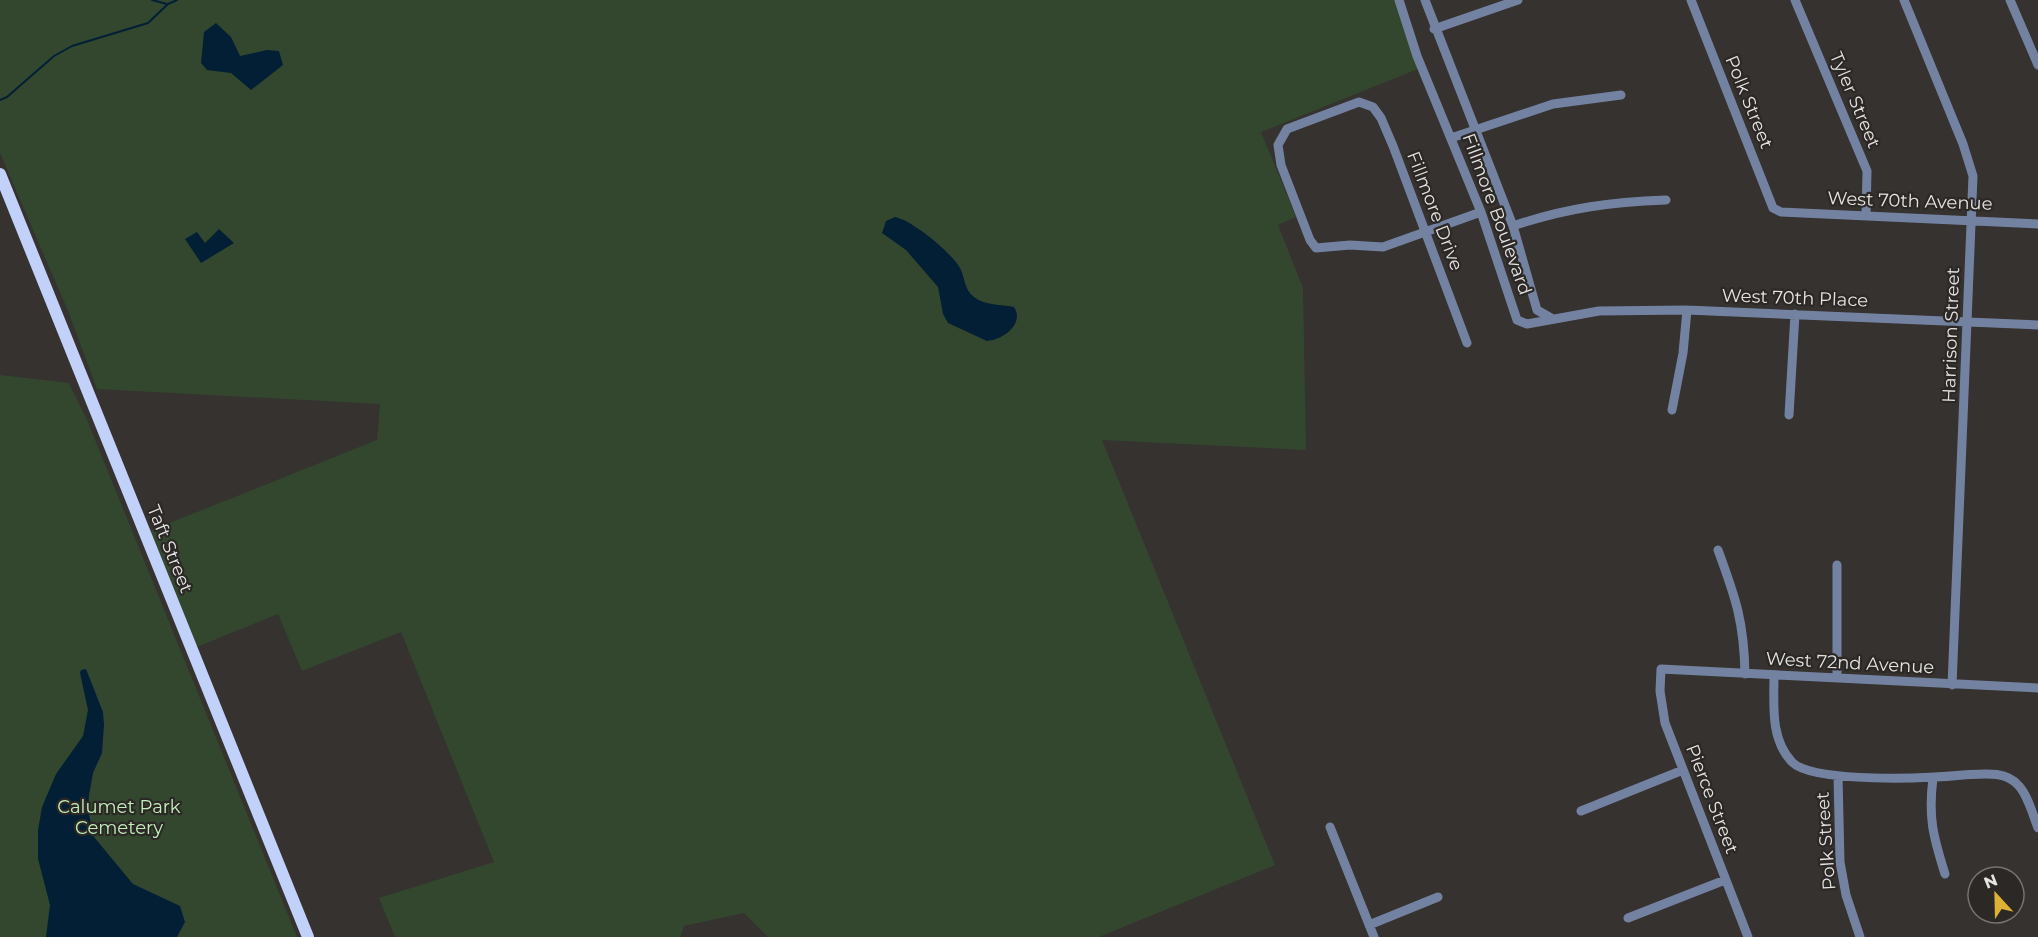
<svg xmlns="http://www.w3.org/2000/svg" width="2038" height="937" font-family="Montserrat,sans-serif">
  <rect width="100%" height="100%" fill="#35322f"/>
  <path fill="#33472f" d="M0 0H1395L1418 69 1261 132 1296 217 1278 225 1303 288 1306 450 1102 440 1275 865 1099 937H768L744 913 684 926 680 937H395L379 898 494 862 401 632 302 671 278 614 194 648 147 532 377 440 380 404 97 389 68 311 0 153Z
    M0 375 69 383 87 420 297 937H0Z"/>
  <path fill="#031f35" d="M216 23 231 37 240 56 267 50 279 51 283 65 251 90 231 73 207 70 201 63 204 32Z
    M895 217C912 220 952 253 960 268 965 277 964 290 974 297 986 306 1000 304 1014 307 1025 324 1003 340 987 341L948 323 943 314 938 287 906 250 882 233 886 221Z
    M219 229 234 243 201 263 185 239 197 232 205 243Z
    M86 669 103 712 104 725 102 753 93 773 89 795 88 810 94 837 133 884 180 906 185 922 177 937H46L50 905 38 859V830L42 807 56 774 83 736 88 710 80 673 81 670Z"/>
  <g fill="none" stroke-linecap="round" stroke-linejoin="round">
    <path stroke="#031f35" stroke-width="2" d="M152 0 167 4
      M0 100 7 97 54 56 72 46 148 23 168 4 177 0"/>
    <path stroke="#7482a2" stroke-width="9" d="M1399 0 1417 56 1481 212 1517 320 1527 324 1599 311 1687 310 2038 325
      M1425 0 1513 226 1537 310 1551 318
      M1691 0 1773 208 1781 212 2038 224
      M1795 0 1867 171 1866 216
      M1904 0 1963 144 1973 176 1952 685
      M2010 0 2038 65
      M1434 29 1518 0
      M1451 138 1553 104 1621 95
      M1513 226C1566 208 1611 202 1666 200
      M1467 343 1393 146 1381 118 1373 107 1359 102 1287 129 1278 145 1281 165 1310 240 1316 248 1350 245 1383 247 1481 212
      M1672 410 1683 353 1687 310
      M1789 415 1795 314
      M1718 550C1736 599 1744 622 1745 674
      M1774 675C1774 705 1770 739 1792 762 1813 784 1932 778 1963 775 1982 774 2006 770 2019 786 2028 796 2033 815 2038 828
      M1837 678V565
      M1838 776 1840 862 1846 895 1860 937
      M1933 778C1928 817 1933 836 1945 874
      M1581 811 1683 770
      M1330 827 1374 937
      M1628 918 1725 880
      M1369 925 1438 897
      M1748 937 1665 723 1660 691 1661 669 2038 688"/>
    <path stroke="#c1d1f9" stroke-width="12" d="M0 174 308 937"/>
  </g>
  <g text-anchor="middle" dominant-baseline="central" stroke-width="4.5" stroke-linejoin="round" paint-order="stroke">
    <g font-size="18" fill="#e5e4e2" stroke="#2b2825">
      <text transform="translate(1855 100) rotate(67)">Tyler Street</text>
      <text transform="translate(1749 102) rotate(68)">Polk Street</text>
      <text transform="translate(1910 201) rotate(2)">West 70th Avenue</text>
      <text transform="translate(1435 211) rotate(69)">Fillmore Drive</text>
      <text transform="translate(1497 214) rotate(70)">Fillmore Boulevard</text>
      <text transform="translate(1795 298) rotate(2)">West 70th Place</text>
      <text transform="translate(1951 335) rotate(-88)">Harrison Street</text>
      <text transform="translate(170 549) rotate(68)">Taft Street</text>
      <text transform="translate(1850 663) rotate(3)">West 72nd Avenue</text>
      <text transform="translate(1712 799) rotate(69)">Pierce Street</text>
      <text transform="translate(1826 841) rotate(-94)">Polk Street</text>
    </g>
    <g font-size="18" fill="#c3efbb" stroke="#2b2825">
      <text x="119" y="807">Calumet Park<tspan x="119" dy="21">Cemetery</tspan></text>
    </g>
  </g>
  <g transform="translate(1996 895) rotate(338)"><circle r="28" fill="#2b2825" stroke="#757371" stroke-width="1.5"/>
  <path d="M0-4.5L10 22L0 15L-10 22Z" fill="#ddb133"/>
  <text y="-9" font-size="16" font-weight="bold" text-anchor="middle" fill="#e5e4e2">N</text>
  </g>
</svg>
